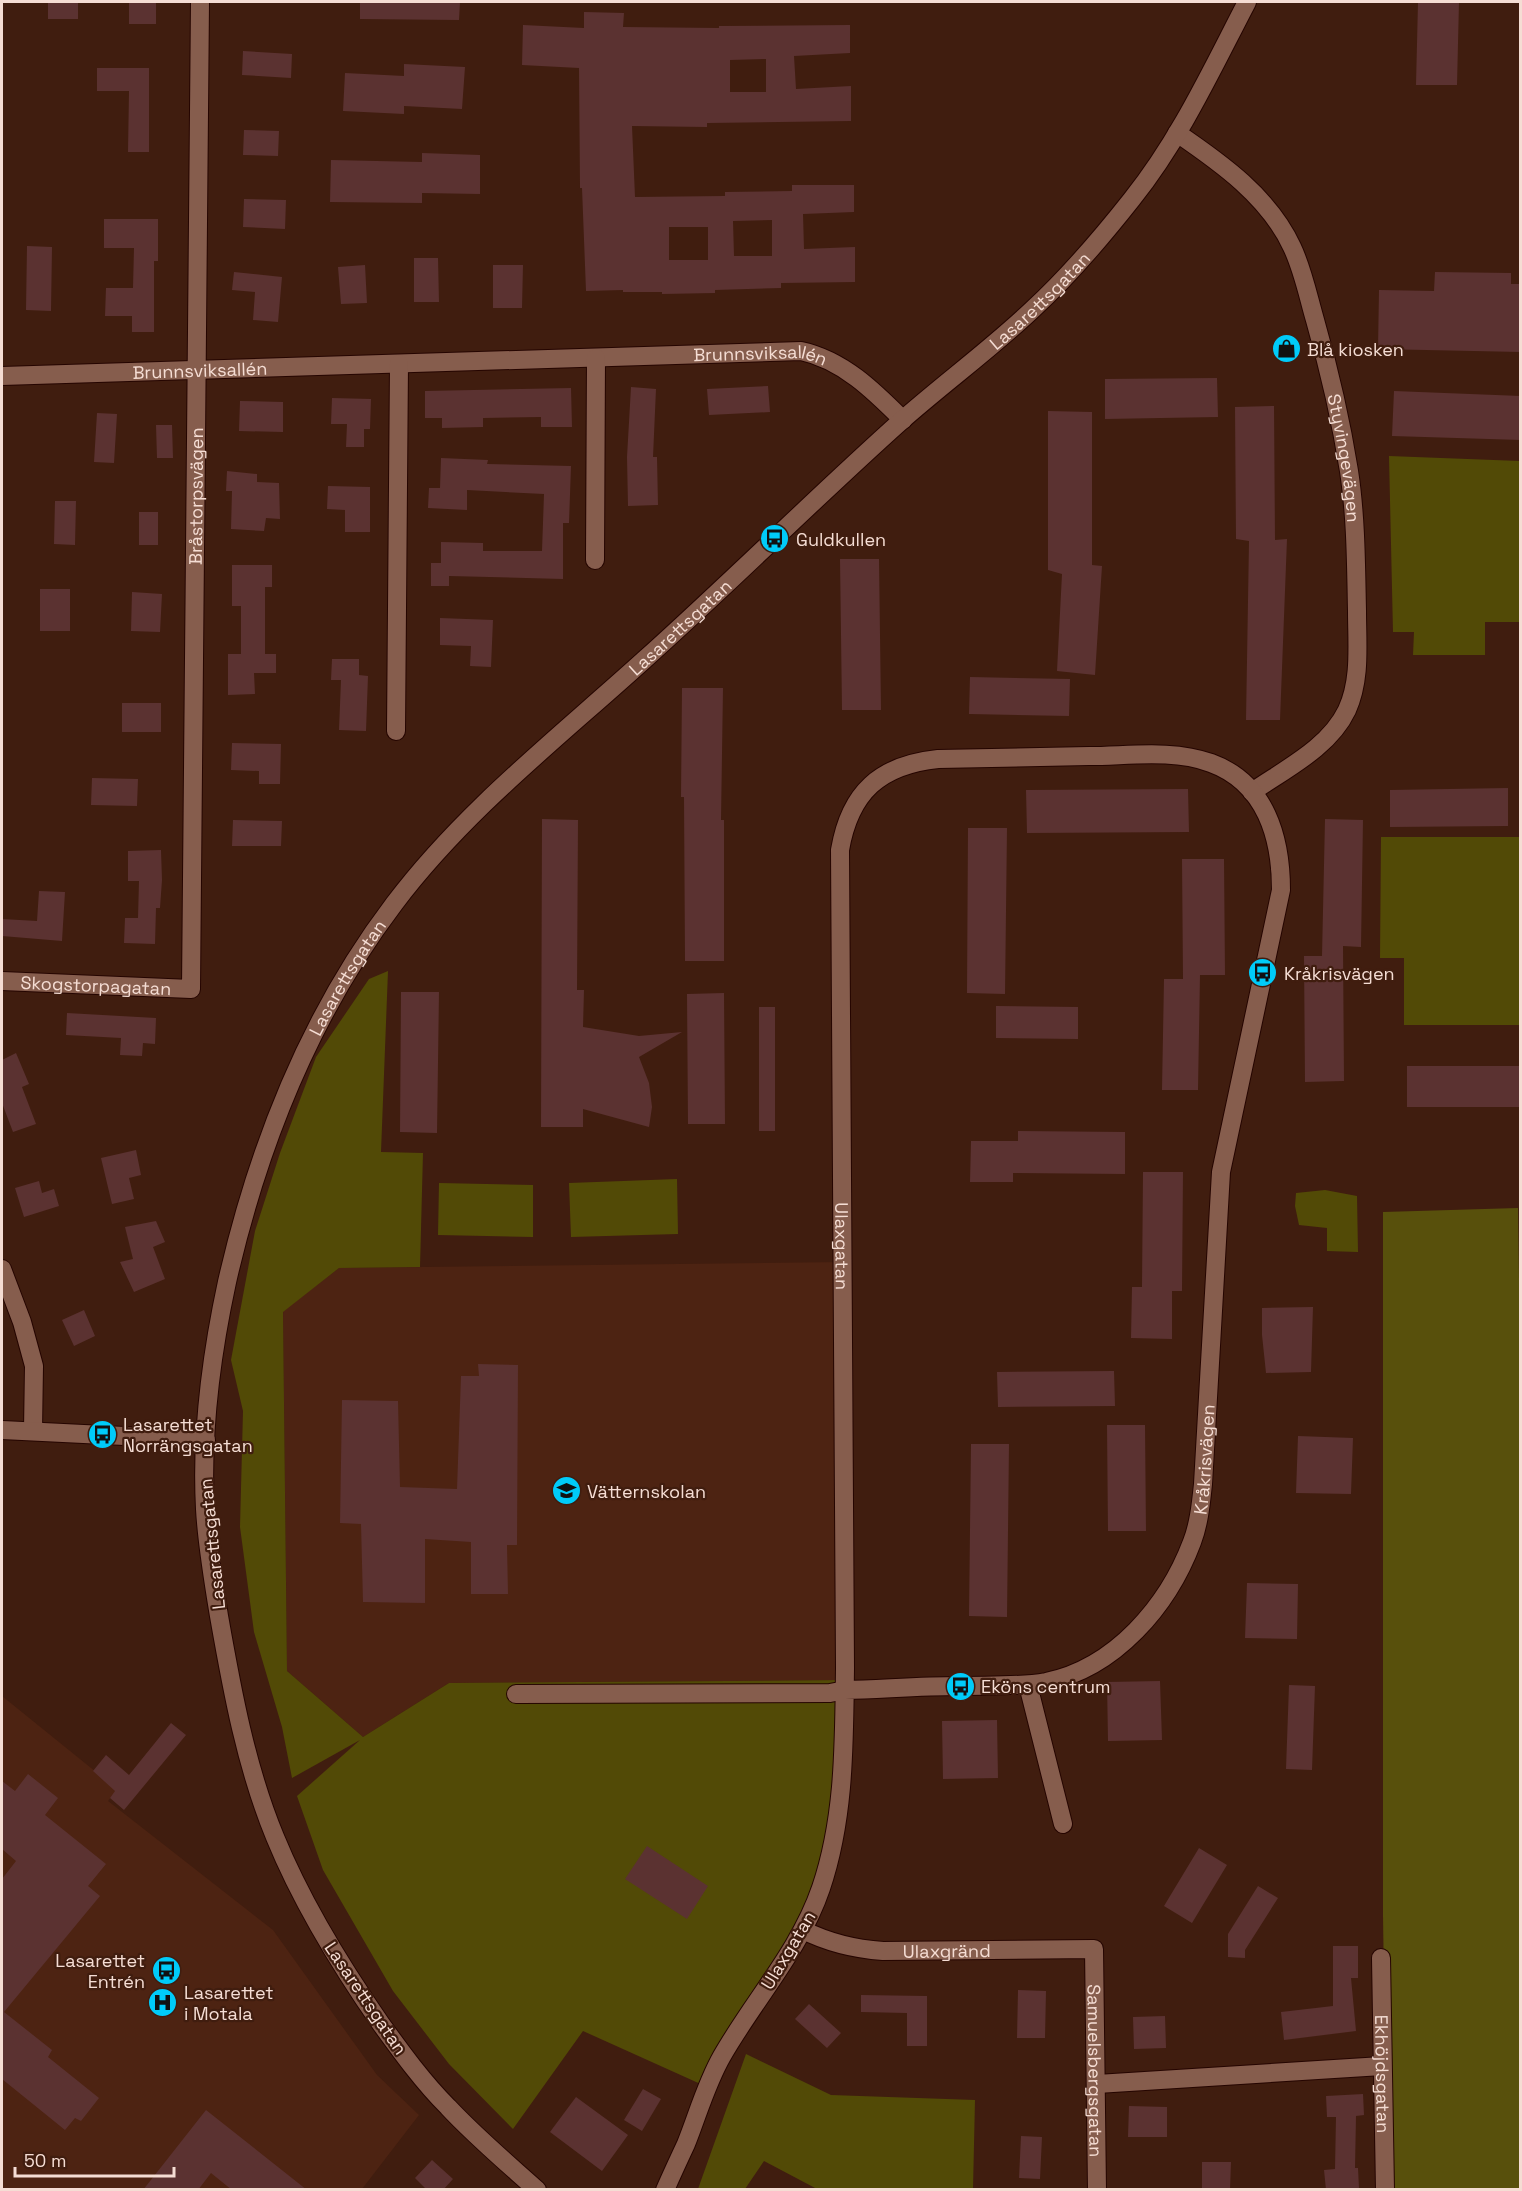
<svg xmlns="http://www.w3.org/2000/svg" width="1522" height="2191" font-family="'Space Grotesk',sans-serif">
  <rect width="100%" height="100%" fill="#401d0f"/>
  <path fill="#4d2312" d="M845 1262 847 1680 449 1683 363 1737 287 1671 283 1311 339 1268Z
    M2 1696 117 1789 108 1801 273 1930 377 2075 419 2115 362 2189H2Z"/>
  <path fill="#524a06" d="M1389 456 1520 461V622H1485V655H1413L1414 632H1393Z
    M1381 837H1520V1025H1404V958H1380Z
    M388 971 381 1152 423 1153 420 1267 339 1268 283 1312 287 1671 363 1737 449 1683 847 1680 851 1780 806 1936 705 2086 583 2031 513 2129 449 2064 393 1991 323 1870 297 1796 360 1740 292 1778 282 1727 254 1632 240 1527 243 1411 231 1360 255 1231 280 1153 316 1057 369 979Z
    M677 1179 678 1234 571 1237 569 1183Z
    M439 1183 533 1185V1237L438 1235Z
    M1325 1190 1357 1196 1358 1252 1327 1251V1228L1299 1225 1295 1206 1296 1193Z
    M746 2054 831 2095 975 2100 973 2189H817L764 2161 745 2189H698Z"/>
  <path fill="#58500c" d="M1518 1208 1520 1351V2189H1387L1383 1915V1212Z"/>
  <path fill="#5b3231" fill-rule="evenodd" d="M48 2H78V19H48Z
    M360 2H460L459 20 360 19Z
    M1418 2H1459L1457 85H1416Z
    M129 3H156V24H129Z
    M584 12 624 13 623 27 719 28V26L850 25V53L794 56 796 89 851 86V121L707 123V127L632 126 635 197 725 196V192L792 191V185H854V212L803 214 804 249 855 247V282L781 283V288L715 290V293L662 294V292H623V290L586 291 582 188H580L579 68 522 65 523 25 584 28ZM766 59V92H730V60ZM772 220V256H734L733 221ZM669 227H708V260H669Z
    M243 51 292 54 291 78 242 75Z
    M404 64 465 67 462 109 404 106V114L343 111 345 73 404 76Z
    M97 68H149V152H128L129 91H97Z
    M244 130 279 131 278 156 243 155Z
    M422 153 480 155V194L422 193V203L330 202 331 160 422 162Z
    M244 199 286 200 285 229 243 227Z
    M104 219H158V261H154V332H132V316H105L106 288H133L134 248H104Z
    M27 246 52 247 51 311 26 310Z
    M414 258H438L439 302H414Z
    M365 265 367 303 341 304 338 267Z
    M493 265H523L522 308H493Z
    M234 272 282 277 278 322 253 320 255 292 232 290Z
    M1435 272 1511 273V284H1521V352L1378 349 1379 290 1434 291Z
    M1217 378 1218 417 1105 419V379Z
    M768 386 770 412 709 415 707 389Z
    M631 387 656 389 653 457H657L658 505 628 506 627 457Z
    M571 388 572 427H541V417L483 418V427L442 428V418H425V391Z
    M1394 391 1521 396V440L1392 436Z
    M332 398 371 399 370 429H364V447H346L347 424H331Z
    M240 401 283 402V432L239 431Z
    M1274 406 1275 540 1287 539 1280 720H1246L1249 541 1236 539 1235 407Z
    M1048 411 1092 412V565L1102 566 1095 675 1057 671 1062 574 1048 570Z
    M97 413 117 414 114 463 94 462Z
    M156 425H172L173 458H157Z
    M441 458 488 460 487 464 571 466 569 523H563V579L449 576V586H431V563H441V542L483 543V551H542L544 494 467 490V510L428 508 429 488H440Z
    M227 471 257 474V482L279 483 280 519 266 518 264 531 231 529 232 491H226Z
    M328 486 370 487V532H345V510L327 509Z
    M55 501H76L75 545 54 544Z
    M139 512H158V545H139Z
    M840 559H879L881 710H842Z
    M232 565H272V587H265V654H276V673H254L255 694 228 695V654H241V606H232Z
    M40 589H70V631H40Z
    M132 592 162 594 160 632 131 631Z
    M440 618 493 620 491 667 470 666 471 646 440 645Z
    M332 659H359V675L368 676 366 731 339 730 341 680H331Z
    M970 677 1070 679 1069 716 969 714Z
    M682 688H723L721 820H724V961H685L684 797H681Z
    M122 703H161V732H122Z
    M232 743 281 744 280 784H259V771L231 770Z
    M92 778 138 779 137 806 91 805Z
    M1508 788V826L1390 827V790Z
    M1188 789 1189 832 1027 833 1026 790Z
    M542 819 578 820 577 990H584L583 1027 639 1036 682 1032 639 1057 649 1083 652 1107 649 1127 583 1109V1127H541Z
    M1325 819 1363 820 1361 947 1343 946 1344 1081 1305 1082 1304 956H1322Z
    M233 820 282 821 281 846H232Z
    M968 828H1007L1005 994 967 993Z
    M161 850 162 880 160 908H156L155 944 124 943 125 918H138L139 881H128V851Z
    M1182 859H1224L1225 975H1200L1198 1090H1162L1164 979H1183Z
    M39 891 65 892 62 941 2 936V919L37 921Z
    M401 992H439L437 1133 400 1132Z
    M724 993 725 1124H688L687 994Z
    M996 1006 1078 1007V1039L996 1038Z
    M759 1007H775V1131H759Z
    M67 1013 156 1018 155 1044 143 1043 142 1056 120 1055 121 1038 66 1035Z
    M16 1053 29 1084 22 1087 36 1124 13 1132 2 1103V1060Z
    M1407 1066H1521V1107H1407Z
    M1018 1131 1125 1132V1174L1013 1173V1182H970L971 1141H1018Z
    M136 1150 141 1175 129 1178 134 1199 112 1204 101 1158Z
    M1143 1172H1183L1182 1291H1172V1339L1131 1338 1132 1287H1142Z
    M39 1181 42 1193 54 1189 59 1206 24 1217 15 1188Z
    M156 1221 165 1242 153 1247 165 1279 134 1292 120 1262 133 1259 125 1227Z
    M1313 1307 1311 1372 1266 1373 1262 1335V1308Z
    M84 1310 95 1336 74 1346 62 1320Z
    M478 1364 518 1365 517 1545H507L508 1594H471V1542L425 1539V1603L363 1602 361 1524 340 1523 342 1400 398 1401 400 1487 457 1489 461 1376H479Z
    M1114 1371 1115 1406 998 1407 997 1372Z
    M1107 1425H1145L1146 1531H1108Z
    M1298 1436 1353 1438 1351 1494 1296 1493Z
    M971 1444H1009L1007 1617 969 1616Z
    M1247 1583 1298 1584 1297 1639 1245 1638Z
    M1160 1681 1162 1740 1108 1741 1107 1682Z
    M1289 1685 1315 1686 1312 1770 1286 1769Z
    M997 1720 998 1778 943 1779 942 1721Z
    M171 1723 186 1735 124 1810 110 1798 115 1791 93 1771 106 1755 129 1775Z
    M28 1774 58 1798 45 1815 106 1864 88 1886 100 1896 4 2012 52 2050 48 2057 99 2098 81 2121 75 2118 65 2130 2 2079V1879L16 1861 2 1849V1781L15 1791Z
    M647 1846 708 1886 687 1919 625 1879Z
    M1199 1848 1227 1865 1192 1923 1164 1906Z
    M1258 1886 1278 1898 1245 1950V1958L1228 1957V1934Z
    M1333 1946H1358V1978H1351L1356 2031 1284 2040 1281 2012 1333 2006Z
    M1018 1990 1046 1991 1045 2038H1017Z
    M861 1995 927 1996V2046H907V2013L861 2012Z
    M809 2004 841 2033 827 2048 795 2019Z
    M1165 2016 1166 2048 1134 2049 1133 2017Z
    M643 2089 661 2099 642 2131 624 2120Z
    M1363 2094 1364 2115 1356 2116 1355 2168H1358L1359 2188 1326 2190 1324 2170 1335 2169 1336 2117H1327L1326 2096Z
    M576 2097 628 2135 602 2171 550 2132Z
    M1129 2106 1167 2107V2137H1128Z
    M206 2110 307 2190H232L211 2173 198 2190H143Z
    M1021 2136 1042 2137 1040 2179 1019 2178Z
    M432 2160 453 2179 443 2190H427L415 2178Z
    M1202 2162H1231L1230 2190H1202Z"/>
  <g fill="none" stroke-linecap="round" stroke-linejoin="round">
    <defs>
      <g id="minor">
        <path id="s1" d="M1177 133C1221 163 1269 197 1292 247 1303 270 1308 296 1315 320 1329 369 1341 421 1349 471 1356 517 1356 565 1357 611 1357 645 1361 679 1347 710 1329 748 1285 769 1252 792"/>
        <path id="s2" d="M2 376 801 351C843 360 874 391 903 420"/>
        <path d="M595 560 596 358"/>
        <path d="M396 731 399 364"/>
        <path id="s3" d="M2 981 191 989 200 2"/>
        <path d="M2 1269 22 1322 34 1366 33 1430"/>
        <path d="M2 1430 206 1440"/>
        <path d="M1028 1685 1063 1824"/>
        <path id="s4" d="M516 1694 830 1693 845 1690C883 1689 921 1686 959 1686 988 1685 1018 1687 1046 1682 1115 1668 1168 1606 1192 1542 1199 1524 1201 1503 1203 1484L1221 1172 1281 890C1281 838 1266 783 1211 763 1173 749 1128 756 1089 756 1038 757 988 758 938 759 880 765 850 792 840 850L845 1668C844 1743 845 1817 821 1888 800 1950 754 2000 722 2056 706 2084 698 2114 686 2144 679 2159 672 2174 665 2190"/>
        <path id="s5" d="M803 1930C829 1943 854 1949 883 1951L1094 1949 1097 2190"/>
        <path id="s6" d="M1381 1958 1385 2190"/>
        <path d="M1097 2084 1382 2066"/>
        <path id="s7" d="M537 2190C507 2163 476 2137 448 2107 423 2082 402 2053 381 2024 340 1965 302 1903 275 1837 246 1767 232 1690 219 1616 213 1580 207 1545 205 1509 201 1433 211 1356 227 1282 258 1146 309 1016 394 904 464 811 558 738 644 660 731 582 813 500 900 422 944 383 991 349 1033 309 1070 275 1102 237 1132 199 1180 139 1212 69 1247 2"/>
      </g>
    </defs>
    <use href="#minor" stroke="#250500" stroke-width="20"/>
    <use href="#minor" stroke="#865d4d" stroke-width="18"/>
  </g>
  <defs>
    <symbol id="shop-disc" viewBox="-11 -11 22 22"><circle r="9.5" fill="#00cbf9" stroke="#401d0f"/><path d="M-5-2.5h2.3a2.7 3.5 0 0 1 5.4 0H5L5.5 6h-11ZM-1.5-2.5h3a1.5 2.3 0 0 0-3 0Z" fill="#111"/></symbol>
    <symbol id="bus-disc" viewBox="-11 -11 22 22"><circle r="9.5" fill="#00cbf9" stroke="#401d0f"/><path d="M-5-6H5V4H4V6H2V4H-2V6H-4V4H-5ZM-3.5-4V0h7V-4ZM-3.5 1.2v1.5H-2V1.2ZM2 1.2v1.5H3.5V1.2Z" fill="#111"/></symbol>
    <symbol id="school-disc" viewBox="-11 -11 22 22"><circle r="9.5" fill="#00cbf9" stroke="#401d0f"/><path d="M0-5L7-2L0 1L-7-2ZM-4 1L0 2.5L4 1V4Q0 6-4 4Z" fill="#111"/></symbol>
    <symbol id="hospital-disc" viewBox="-11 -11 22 22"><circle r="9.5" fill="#00cbf9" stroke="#401d0f"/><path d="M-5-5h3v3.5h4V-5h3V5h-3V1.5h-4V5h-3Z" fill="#111"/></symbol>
  </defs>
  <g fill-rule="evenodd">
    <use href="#shop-disc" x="1270" y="332" width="33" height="33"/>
    <use href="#bus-disc" x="758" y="522" width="33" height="33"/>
    <use href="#bus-disc" x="1246" y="956" width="33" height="33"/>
    <use href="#bus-disc" x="86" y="1418" width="33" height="33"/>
    <use href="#school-disc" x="550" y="1474" width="33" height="33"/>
    <use href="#bus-disc" x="944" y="1670" width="33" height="33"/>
    <use href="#bus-disc" x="150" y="1954" width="33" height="33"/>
    <use href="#hospital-disc" x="146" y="1986" width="33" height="33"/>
  </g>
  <g text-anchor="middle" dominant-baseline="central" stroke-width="4.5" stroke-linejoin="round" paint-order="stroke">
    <g font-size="18" fill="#f5ddd4" stroke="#401d0f">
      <text stroke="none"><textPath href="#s7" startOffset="2310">Lasarettsgatan</textPath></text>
      <text stroke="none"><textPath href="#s2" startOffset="759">Brunnsviksallén</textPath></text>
      <text stroke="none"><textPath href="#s2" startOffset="198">Brunnsviksallén</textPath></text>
      <text stroke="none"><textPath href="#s1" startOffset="382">Styvingevägen</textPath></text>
      <text stroke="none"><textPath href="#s3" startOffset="682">Bråstorpsvägen</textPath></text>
      <text stroke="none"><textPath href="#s7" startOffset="1824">Lasarettsgatan</textPath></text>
      <text stroke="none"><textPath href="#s7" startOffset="1338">Lasarettsgatan</textPath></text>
      <text stroke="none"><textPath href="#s3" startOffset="94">Skogstorpagatan</textPath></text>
      <text stroke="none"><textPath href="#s4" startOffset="2373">Ulaxgatan</textPath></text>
      <text stroke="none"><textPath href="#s4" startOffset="825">Kråkrisvägen</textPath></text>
      <text transform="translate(212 1544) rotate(-96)">Lasarettsgatan</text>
      <text transform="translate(788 1950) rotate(-59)">Ulaxgatan</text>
      <text stroke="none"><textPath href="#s5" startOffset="147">Ulaxgränd</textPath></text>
      <text transform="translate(366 1998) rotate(56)">Lasarettsgatan</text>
      <text stroke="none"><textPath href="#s5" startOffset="416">Samuelsbergsgatan</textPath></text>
      <text stroke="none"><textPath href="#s6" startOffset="116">Ekhöjdsgatan</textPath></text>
    </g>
    <g font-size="18" fill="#f5ddd4" stroke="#401d0f" text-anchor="start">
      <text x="1307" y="349">Blå kiosken</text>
      <text x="796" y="539">Guldkullen</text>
      <text x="1284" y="973">Kråkrisvägen</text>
      <text x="123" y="1424">Lasarettet<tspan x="123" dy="21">Norrängsgatan</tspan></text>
      <text x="587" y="1491">Vätternskolan</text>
      <text x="981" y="1686">Eköns centrum</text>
      <text x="145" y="1960" text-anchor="end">Lasarettet<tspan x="145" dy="21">Entrén</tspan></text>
      <text x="184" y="1992">Lasarettet<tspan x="184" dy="21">i Motala</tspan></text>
    </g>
  </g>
  <rect width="1522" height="2191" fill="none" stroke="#f5ddd4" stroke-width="6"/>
  <path d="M15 2167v9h159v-9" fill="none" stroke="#f5ddd4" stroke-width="3"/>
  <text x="24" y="2167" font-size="18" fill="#f5ddd4" stroke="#401d0f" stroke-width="4.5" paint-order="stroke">50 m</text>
</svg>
